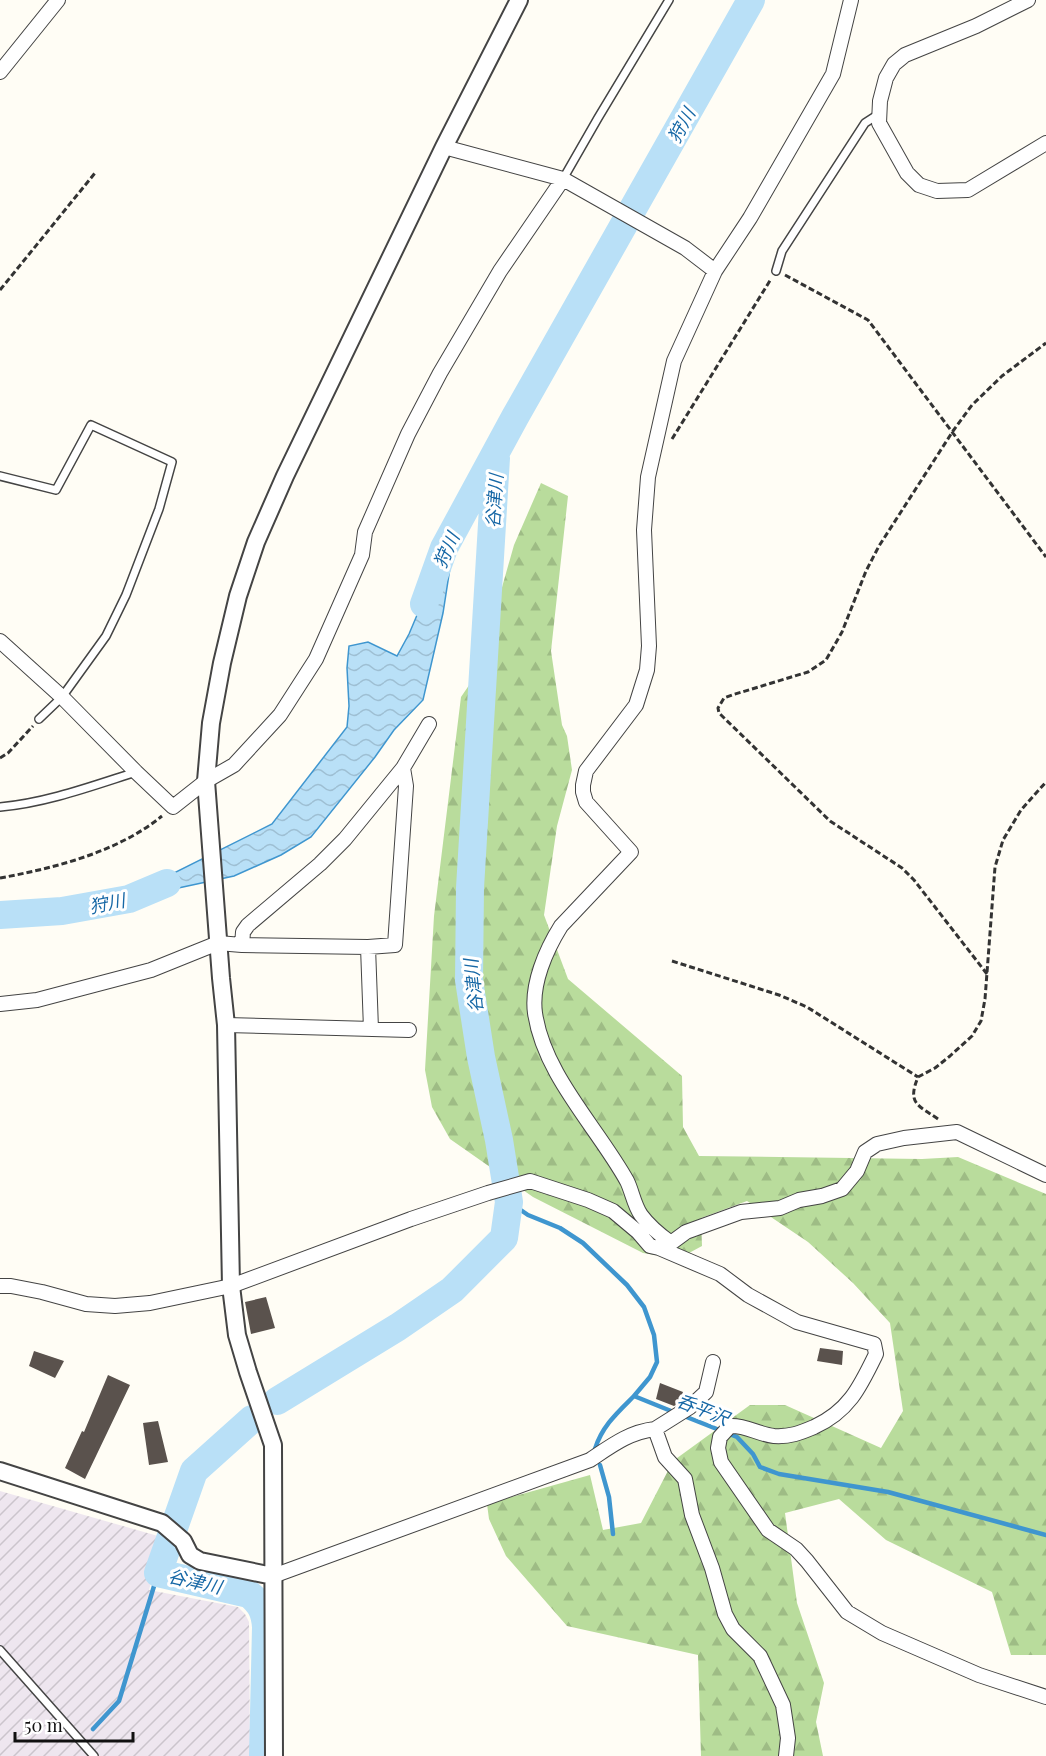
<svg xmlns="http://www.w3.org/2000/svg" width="1046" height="1756" font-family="'Playfair Display','Noto Sans JP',serif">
  <defs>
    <pattern id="industrial-furrows" width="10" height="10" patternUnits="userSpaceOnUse" patternTransform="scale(1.5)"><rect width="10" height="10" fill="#eee6ef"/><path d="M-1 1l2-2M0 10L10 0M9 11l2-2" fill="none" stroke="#cbc4cc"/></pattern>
    <pattern id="forest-firs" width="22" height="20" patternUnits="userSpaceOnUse" patternTransform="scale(1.5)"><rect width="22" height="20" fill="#b9dc9c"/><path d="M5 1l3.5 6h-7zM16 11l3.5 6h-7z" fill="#9ebc85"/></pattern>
    <pattern id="water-waves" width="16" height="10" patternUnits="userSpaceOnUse" patternTransform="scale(1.5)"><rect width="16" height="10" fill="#b9e0f7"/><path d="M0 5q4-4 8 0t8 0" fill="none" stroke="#9ebfd3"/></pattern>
  </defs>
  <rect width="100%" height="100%" fill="#fffdf5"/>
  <path fill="url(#industrial-furrows)" d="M0 1491 158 1536 161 1543 160 1551 149 1590 238 1607 245 1614 249 1622 250 1756H0Z"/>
  <path fill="url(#forest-firs)" d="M541 483 568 496 551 651 562 725 567 736 572 770 557 826 544 915 568 979 682 1076 683 1127 699 1156 922 1159 958 1157 1046 1194V1655H1011L992 1592 886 1540 839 1499 785 1513 797 1603 824 1683 816 1722 823 1756H701L698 1655 567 1626 506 1556 489 1519 487 1504 590 1475 603 1530 641 1523 673 1461 750 1405H785L881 1448 903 1411 890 1323 853 1283 808 1242 747 1201 701 1218 702 1246 689 1253 667 1257 643 1253 533 1197 450 1139 432 1107 425 1070 434 916 461 697 478 672 514 545Z"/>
  <path fill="url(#water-waves)" stroke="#3f96cf" stroke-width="1.5" d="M451 535 450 568 443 613 423 700 394 730 375 757 311 837 281 855 234 876 118 901 272 824 347 727 349 706 347 668 349 646 368 642 397 656 409 634Z"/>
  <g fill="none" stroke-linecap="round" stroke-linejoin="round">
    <path stroke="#3f96cf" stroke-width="4.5" d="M509 1202 528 1215 560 1228 583 1243 627 1285 644 1307 654 1335 657 1362 650 1377 634 1396 676 1413
      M684 1416 737 1437 753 1454 760 1467 779 1474 888 1492 1046 1535
      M595 1449C602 1426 618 1412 634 1396
      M600 1465 609 1497 613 1534
      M93 1729 119 1701 158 1573"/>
    <path stroke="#b9e0f7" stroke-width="28" d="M424 604 444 548 515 417 751 0
      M0 915 62 911 129 899 167 883
      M277 1401 398 1327 452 1290 504 1238 509 1202 499 1140 481 1057 469 980 470 888 496 458
      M252 1419 194 1471 158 1573 249 1594C261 1604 265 1612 266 1627L263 1756"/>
  </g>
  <path fill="#5a524d" d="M266 1297 275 1328 251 1334 245 1302Z
    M820 1348 843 1351 842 1365 817 1361Z
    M34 1351 64 1361 55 1378 29 1366Z
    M108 1375 130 1385 85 1479 65 1468 82 1431 84 1432Z
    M660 1383 683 1392 679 1403 674 1406 656 1399Z
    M158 1421 168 1462 149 1465 143 1423Z"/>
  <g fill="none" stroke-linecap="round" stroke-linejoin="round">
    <defs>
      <path id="service" d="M563 179 598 118 669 0
        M776 271 782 251 865 123 879 114
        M0 476 56 490 91 425 172 462 159 509 126 595 106 636 62 697 39 719
        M0 807C46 803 92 786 136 772
        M0 1650 94 1756"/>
      <path id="minor" d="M1028 0 976 26 905 55 894 64 886 78 880 101 879 123 907 173 919 185 937 191 968 190 1046 143
        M0 72 58 0
        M444 147 563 179 685 248 715 271
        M0 641 62 697 136 772 173 807 206 781 234 765 280 715 316 659 362 555 365 532 408 434 440 373 500 271 563 179
        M242 945 243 932 248 925 320 864 345 839 403 768 429 724
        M368 947 371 1029
        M0 1004 37 1000 151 970 218 943 242 945 368 947 395 945 406 786 403 768
        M226 1025 409 1030
        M671 1243C660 1235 649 1226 641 1215 634 1205 632 1191 627 1181 597 1127 544 1075 535 1013 531 984 546 950 561 926L631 852 586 802 583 792V785L586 771 636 705 647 670 649 646 644 530 648 477 674 361 715 271 750 218 833 74 851 0
        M659 1248 720 1274 748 1295 797 1322 874 1344 876 1354C860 1387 849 1411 814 1427 800 1433 790 1437 774 1436 757 1434 746 1425 730 1426L720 1437 718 1448 721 1462 768 1530 796 1549 807 1561 847 1612 882 1633 979 1675 1046 1697
        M0 1286H11L42 1292 86 1304 115 1306 150 1303 231 1286 411 1219 488 1193 530 1181 588 1200 613 1211 638 1232 650 1246 659 1248 671 1243 686 1232 741 1212 780 1208 799 1200 822 1196 842 1189 857 1171 865 1152 877 1144 904 1138 957 1132 1046 1175
        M655 1429 690 1407 706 1392 713 1362
        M273 1576 590 1460C611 1446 629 1432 655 1429L665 1457 685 1479 692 1515 712 1568 725 1614 733 1629 760 1656 783 1705 788 1738 786 1756"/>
      <path id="tertiary" d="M0 1471 162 1523 183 1541 190 1555 200 1561 273 1576
        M274 1756 273 1445 248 1372 237 1335 231 1286 226 1025 221 978 206 781 211 723 222 663 238 596 256 542 285 476 444 147 519 0"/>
    </defs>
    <use href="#service" stroke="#444" stroke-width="10"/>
    <use href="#minor" stroke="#444" stroke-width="16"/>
    <use href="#tertiary" stroke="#444" stroke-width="20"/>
    <path stroke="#333" stroke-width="3" stroke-dasharray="6 3" stroke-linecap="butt" d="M785 275 868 320 1046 557
      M0 290 95 173
      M672 439 771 279
      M0 758 8 753 33 726
      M0 878C55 868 118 852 162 816
      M672 961 779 995 807 1007 918 1077
      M987 974 914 880 902 868 830 821 719 713 718 708 724 698 732 695 808 672 826 660 842 632 866 571 879 546 953 431 972 405 1002 376 1046 343
      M938 1119C918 1105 907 1104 918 1077L935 1068 950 1056 972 1036 981 1021 985 999 995 867 1003 840 1021 810 1046 782"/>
    <use href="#service" stroke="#fff" stroke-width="7"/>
    <use href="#minor" stroke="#fff" stroke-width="14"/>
    <use href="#tertiary" stroke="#fff" stroke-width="16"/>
  </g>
  <g text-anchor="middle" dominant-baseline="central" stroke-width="6" stroke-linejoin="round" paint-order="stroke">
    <g font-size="18" font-style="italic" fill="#1768a6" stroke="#fff">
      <text transform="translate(681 125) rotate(-61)">狩川</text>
      <text transform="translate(494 501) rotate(-86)">谷津川</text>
      <text transform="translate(446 550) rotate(-66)">狩川</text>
      <text transform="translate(107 903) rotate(-11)">狩川</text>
      <text transform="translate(473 986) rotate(-96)">谷津川</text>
      <text transform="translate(703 1409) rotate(22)">呑平沢</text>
      <text transform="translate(195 1581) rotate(13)">谷津川</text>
    </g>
  </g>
  <path d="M15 1732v9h118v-9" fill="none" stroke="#111111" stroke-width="3"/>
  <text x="24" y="1732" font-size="18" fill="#111111" stroke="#ffffff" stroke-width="4.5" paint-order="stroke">50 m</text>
</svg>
